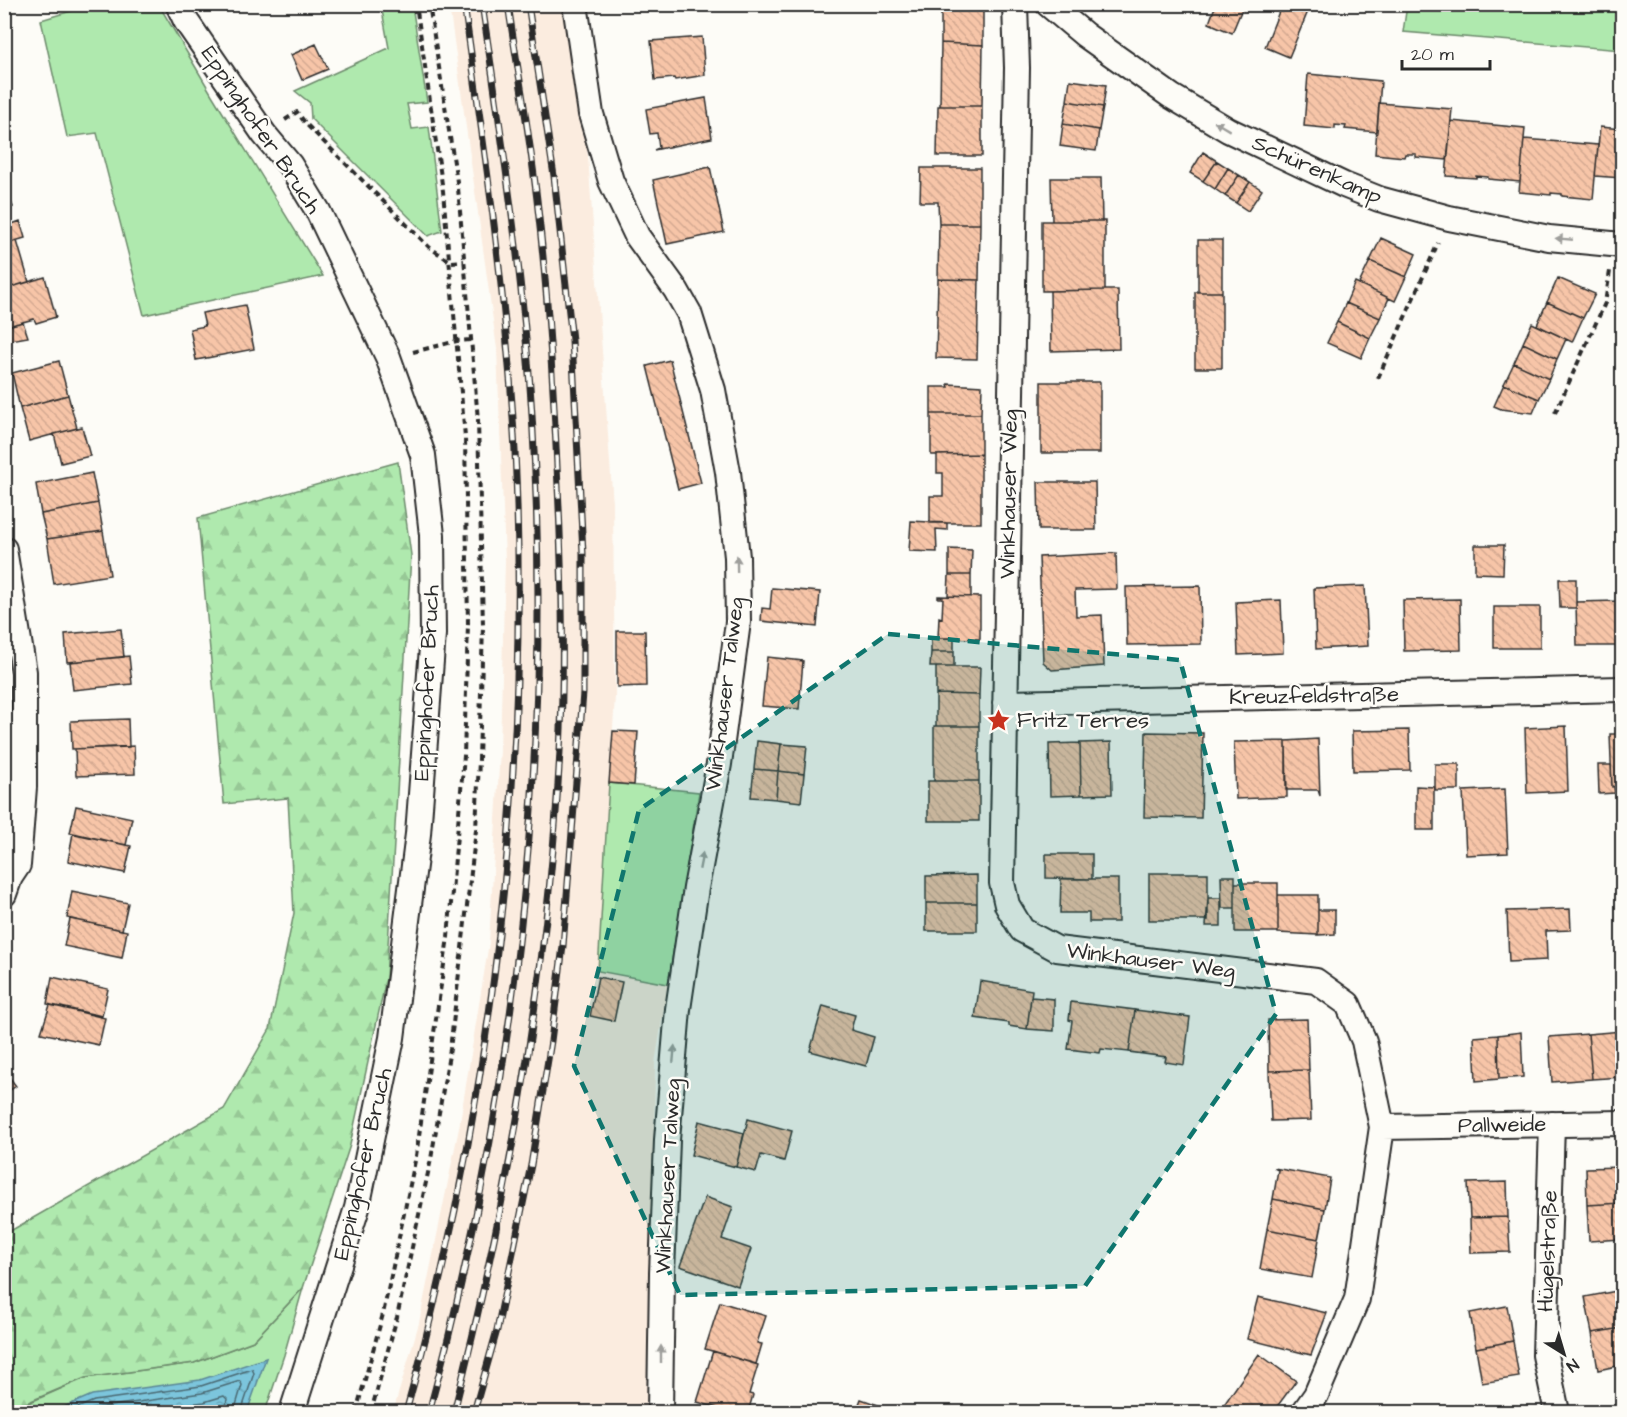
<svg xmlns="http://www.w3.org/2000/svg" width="1627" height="1417" font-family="'Architects Daughter',sans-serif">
  <defs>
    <pattern id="forest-firs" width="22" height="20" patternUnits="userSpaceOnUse" patternTransform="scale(1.5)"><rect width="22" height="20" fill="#afe9ae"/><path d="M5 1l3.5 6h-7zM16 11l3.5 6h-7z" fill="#97c896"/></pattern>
    <pattern id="water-ripples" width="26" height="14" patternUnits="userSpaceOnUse" patternTransform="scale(1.5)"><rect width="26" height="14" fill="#7bc5dc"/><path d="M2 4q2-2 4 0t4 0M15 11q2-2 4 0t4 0" fill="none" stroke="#6aa9bd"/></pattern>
    <pattern id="building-back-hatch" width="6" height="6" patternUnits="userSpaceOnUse" patternTransform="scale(1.5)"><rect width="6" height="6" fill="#f7c5a8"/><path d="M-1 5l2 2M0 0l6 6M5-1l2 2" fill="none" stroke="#d4a991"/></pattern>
  </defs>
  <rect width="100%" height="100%" fill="#fdfcf7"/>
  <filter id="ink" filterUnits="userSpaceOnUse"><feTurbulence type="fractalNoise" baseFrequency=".0167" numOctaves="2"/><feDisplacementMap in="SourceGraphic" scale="12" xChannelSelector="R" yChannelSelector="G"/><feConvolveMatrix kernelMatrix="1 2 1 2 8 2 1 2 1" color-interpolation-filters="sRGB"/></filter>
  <g filter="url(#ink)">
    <path fill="#fbecdf" d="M449 5H563L588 156 613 504 615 696 598 970 668 984 655 1063 650 1392 647 1412H393L419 1323 459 1128 489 943 500 750 505 561 497 349Z"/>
    <path fill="#afe9ae" stroke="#6d8a6c" stroke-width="1.5" d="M94 4 159 5 212 95 323 276 144 315 97 133 67 137 41 20Z
      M381 5H412L427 102 407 104 412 129 429 127 442 231 428 236 311 119 310 103 295 91 389 48Z
      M1407 5H1622V50L1403 32Z
      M609 783 699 792 668 984 598 971Z
      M303 1288 284 1355 265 1412H8L85 1378 194 1363 253 1341Z"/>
    <path fill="url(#forest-firs)" stroke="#6d8a6c" stroke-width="1.5" d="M398 462 411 555 386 979 350 1145 303 1288 253 1341 194 1363 85 1378 5 1412V1234L224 1109 270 1029 294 913 288 798 224 804 198 518Z"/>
    <path fill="url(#water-ripples)" stroke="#5b8795" stroke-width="1.5" d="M266 1358 247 1412H52L92 1395 200 1380Z"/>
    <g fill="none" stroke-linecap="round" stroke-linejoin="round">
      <path stroke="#4b6972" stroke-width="1.5" d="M67 1412 94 1401 201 1386 252 1369 254 1373 241 1412
        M85 1412 96 1408 202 1393 240 1381 242 1385 234 1412
        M129 1412 204 1402 224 1396 227 1399 225 1412"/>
    </g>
    <path fill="url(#building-back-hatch)" stroke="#2b2b2b" stroke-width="1.5" d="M941 4H983V45L941 43Z
      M1216 4H1244L1232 33 1209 23Z
      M1282 4H1311L1289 57 1265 47Z
      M702 37 705 75 675 80 674 78 655 80 651 41Z
      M941 43 983 45 982 106H940Z
      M316 44 328 69 302 80 291 55Z
      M1308 74 1381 81 1377 132 1345 129 1346 126 1335 125V129L1304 126Z
      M1070 80 1106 85 1103 107 1067 101Z
      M706 98 712 138 654 150 659 148 657 133 650 134 646 109Z
      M1067 101 1103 107 1099 130 1063 124Z
      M1379 103 1452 109 1447 160 1416 157V154H1405L1404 157 1375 154Z
      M938 106H982V156H937Z
      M1451 121 1525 128 1520 182 1488 179V177L1476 176V178L1446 176Z
      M1063 124 1099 130 1096 151 1060 146Z
      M1600 127 1622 129V178L1595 176Z
      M1524 139 1598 145 1593 199 1562 196V194L1551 193V195L1519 192Z
      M1203 152 1217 161 1203 181 1190 173Z
      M1217 161 1228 168 1215 189 1203 181Z
      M710 167 724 232 667 244 653 180Z
      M921 168H980V224H939L938 202H920Z
      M1228 168 1239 175 1225 196 1215 189Z
      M1239 175 1250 182 1236 203 1225 196Z
      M1051 178H1101L1102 221H1052Z
      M1250 182 1262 190 1248 211 1236 203Z
      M4 183 13 207 4 210Z
      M20 221 25 238 4 244V227Z
      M1042 221H1105V290L1042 291Z
      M939 224H980L979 280 938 279Z
      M1381 238 1416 254 1406 277 1370 261Z
      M1198 240H1222V292H1198Z
      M17 241 29 282 4 289V244Z
      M1370 261 1406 277 1395 301 1359 284Z
      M45 277 56 317 36 323 34 319 4 327V289Z
      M1558 278 1595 294 1583 318 1547 302Z
      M938 279 979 280 977 359 936 358Z
      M1355 282 1389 298 1380 318 1346 303Z
      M1105 290H1118L1119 349 1051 351 1050 291Z
      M1195 292H1222V368H1195Z
      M1547 302 1583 318 1572 342 1537 325Z
      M1346 303 1380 318 1370 338 1337 322Z
      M245 305 254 349 196 360 190 329 205 326 202 313Z
      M23 322 28 337 4 341V327Z
      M1337 322 1370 338 1361 358 1327 343Z
      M1532 323 1566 339 1557 359 1523 343Z
      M1523 343 1557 359 1549 379 1514 363Z
      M670 360 701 483 678 489 647 366Z
      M59 361 68 395 20 408 12 373Z
      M1514 363 1549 379 1539 399 1504 384Z
      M1041 382H1100V453H1041Z
      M948 384 982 386 981 414H931V387H949Z
      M1504 384 1539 399 1533 413 1501 409 1494 406Z
      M68 395 77 428 29 441 20 408Z
      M931 414H981V454L931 455Z
      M82 427 90 456 61 463 54 434Z
      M981 454V523H930V496H943V473H937V455Z
      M92 473 98 503 41 514 36 484Z
      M1038 482H1095L1096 530H1039Z
      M98 503 103 531 47 539 41 514Z
      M911 521 947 523V530L936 529 937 552 909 551Z
      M103 531 110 575 54 584 47 539Z
      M1475 545H1504L1503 574 1475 573Z
      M949 549 972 550 971 575H949Z
      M1116 553 1117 589 1075 590 1076 616 1102 615 1104 666 1052 670 1043 662 1039 557Z
      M949 575H971V597L948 596Z
      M1559 579H1576V608H1560Z
      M1200 586 1201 644 1127 645 1126 587Z
      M1365 586 1368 646 1316 649 1314 588Z
      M772 588 820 592 817 627 761 621 762 608 770 609Z
      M938 596 980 597V639L938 638 939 617 942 618 943 598H938Z
      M1460 599 1461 650 1404 651 1403 600Z
      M1281 600 1283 653 1238 655 1236 602Z
      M1617 601 1618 646H1577L1576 602Z
      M1617 601H1622V646H1618Z
      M1494 607H1540V648H1494Z
      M121 629 124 657 67 662 65 634Z
      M617 631H645L646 686 617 687Z
      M931 638H954V652H931Z
      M931 652H954V667H930Z
      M129 656 132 684 73 690 70 662Z
      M767 657 803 661 799 709 762 706Z
      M936 667H980L979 695 936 694Z
      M936 694 979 695V726H936Z
      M128 719 129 747 72 749 71 721Z
      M934 726H979V781H934Z
      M1566 726 1568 791 1527 793 1525 728Z
      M1409 730 1410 770 1353 771 1352 731Z
      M613 731 638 732 634 785 609 783Z
      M1146 732 1203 733 1201 818 1144 817Z
      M1610 734H1622V786L1612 787Z
      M1318 739 1320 796 1318 790H1286V741Z
      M757 741 781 744 778 771 754 769Z
      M1286 741 1287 797 1236 799 1234 742Z
      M1111 742 1112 794 1081 795 1080 743Z
      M1080 743 1081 795 1050 796 1049 744Z
      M781 744 807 746 804 774 778 771Z
      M134 746 135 774 76 776 75 749Z
      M1435 764H1459V790H1435Z
      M1598 765H1611L1612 787H1614L1615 793 1599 794Z
      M754 769 778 771 776 799 751 797Z
      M778 771 804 774 801 802 776 799Z
      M928 781H979V821H928Z
      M1416 786 1434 787V830H1416Z
      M1505 789 1508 853 1466 855 1463 791Z
      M76 806 132 818 126 845 70 833Z
      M73 833 131 846 125 873 68 861Z
      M1046 854H1092V879L1046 878Z
      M1149 873H1208V920H1149Z
      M977 875V903H926V876Z
      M1221 876H1235V908H1222Z
      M1061 879H1118V922H1089V913H1060Z
      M1235 883H1278V932H1235Z
      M72 891 128 903 122 930 67 918Z
      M1278 895H1318V935L1278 933Z
      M1208 898H1221V926H1206Z
      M926 903H977V931H926Z
      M1570 909 1571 930 1546 931 1547 960 1509 962 1507 911Z
      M1318 910H1335V934L1318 935Z
      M70 919 127 931 122 958 64 946Z
      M52 977 108 989 102 1016 47 1004Z
      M598 977 622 982 614 1021 590 1016Z
      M980 981 1032 990 1027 1029 1009 1026V1023L975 1018Z
      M1031 997 1054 999V1031L1027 1029Z
      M1071 1002 1135 1010 1129 1052 1101 1049 1100 1053 1068 1049 1072 1021 1069 1020Z
      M50 1005 105 1018 99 1045 41 1033Z
      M823 1006 855 1015 851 1030 874 1037 866 1066 810 1051Z
      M1135 1010 1190 1017 1184 1065 1165 1062 1166 1057 1129 1052Z
      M1307 1019 1309 1070 1269 1071 1268 1020Z
      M1622 1031V1077L1592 1079 1588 1034Z
      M1521 1032 1523 1077 1499 1079 1498 1035Z
      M1588 1034 1592 1079 1552 1082 1549 1037Z
      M1498 1035 1499 1079 1476 1081 1474 1037Z
      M4 1070 16 1086 4 1094Z
      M1309 1070 1311 1120 1271 1121 1269 1071Z
      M748 1119 792 1131 784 1161 761 1155 756 1172 736 1167Z
      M699 1121 744 1133 736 1167 691 1155Z
      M1622 1167V1203L1587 1205 1586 1168Z
      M1274 1168 1330 1178 1325 1209 1273 1199 1278 1170Z
      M1507 1182 1508 1217 1470 1218 1468 1183Z
      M705 1197 733 1207 722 1239 751 1249 738 1286 680 1266Z
      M1273 1199 1325 1209 1319 1239 1267 1229Z
      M1622 1203V1239L1589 1241 1587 1205Z
      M1508 1217 1510 1252 1471 1253 1470 1218Z
      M1267 1229 1319 1239 1312 1278 1260 1269Z
      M1622 1290V1328L1592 1333 1585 1297Z
      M1258 1297 1327 1313 1311 1355 1247 1339Z
      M720 1302 766 1316 757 1343 762 1344 756 1364 705 1349Z
      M1507 1306 1513 1341 1476 1348 1470 1313Z
      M1622 1328V1365L1598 1370 1592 1333Z
      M1513 1341 1519 1377 1482 1383 1476 1348Z
      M713 1351 758 1365 749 1394 753 1395 748 1412H732L697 1402Z
      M1259 1354 1296 1381 1273 1412H1226L1221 1409Z
      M861 1399 898 1412H856Z"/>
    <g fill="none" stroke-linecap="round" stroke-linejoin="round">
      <defs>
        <path id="street" d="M178 4 186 21 264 134 290 165 318 211 388 357 423 455 432 535 433 634 418 834 392 1038 357 1208 292 1412
          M575 4 591 114 611 181 637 236 676 290 689 313 713 390 728 472 737 557 738 622 719 764 696 888 678 1009 667 1140 662 1273 660 1412
          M1015 4 1017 68 1002 883 1007 905 1022 930 1057 949 1316 981 1348 1004 1364 1041 1382 1127 1357 1299 1316 1395 1304 1412
          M1048 4 1085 35 1171 96 1228 130 1344 185 1379 199 1449 218 1549 238 1622 245
          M4 549 24 672V787L18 865 10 877 4 894
          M1005 703 1622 689
          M1552 1124 1545 1355 1557 1412
          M1382 1127 1622 1123"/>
      </defs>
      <use href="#street" stroke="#2b2b2b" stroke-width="28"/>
      <path stroke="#2b2b2b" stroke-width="4" stroke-dasharray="6 4.5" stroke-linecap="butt" d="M285 120 297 112 306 124 429 247 451 262 464 261
        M413 352 457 341 471 340
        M1378 378 1438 243
        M1555 413 1605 303 1610 271
        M356 1412 383 1314 416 1156 448 937 464 756 468 624 465 437 443 191 416 4
        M371 1412 397 1317 431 1159 450 1049 476 830 479 759 483 626 478 420 458 188 429 4"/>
      <use href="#street" stroke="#fdfcf7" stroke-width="24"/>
      <defs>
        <path id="rail" d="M406 1412C493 1101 530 775 515 451 507 302 485 153 464 4
          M429 1412C514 1100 551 774 534 451 527 301 504 153 482 4
          M454 1412C509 1195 548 975 560 751 565 656 562 561 557 466 553 380 548 295 538 209 531 141 518 73 508 4
          M474 1412 497 1330 531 1165 551 1041 563 946 583 693V553L572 340 554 176 528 4"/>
      </defs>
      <use href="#rail" stroke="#2b2b2b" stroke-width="7"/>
      <use href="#rail" stroke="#fdfcf7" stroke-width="4.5" stroke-dasharray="14" stroke-linecap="butt"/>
    </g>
    <defs><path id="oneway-solid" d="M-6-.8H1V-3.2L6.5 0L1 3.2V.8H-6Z" transform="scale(1.5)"/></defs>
    <g fill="#9e9e9b">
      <use href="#oneway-solid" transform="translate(1222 126) rotate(-149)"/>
      <use href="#oneway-solid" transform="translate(1564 239) rotate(-175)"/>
      <use href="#oneway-solid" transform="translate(737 564) rotate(-91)"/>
      <use href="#oneway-solid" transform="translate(701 861) rotate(-79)"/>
      <use href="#oneway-solid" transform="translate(674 1054) rotate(-85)"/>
      <use href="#oneway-solid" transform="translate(661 1354) rotate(-90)"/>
    </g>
  </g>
  <path fill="#0f766e" fill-opacity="0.2" stroke="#0f766e" stroke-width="4.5" stroke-dasharray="12 8" stroke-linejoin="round" d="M888 634 1180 660 1276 1014 1085 1286 680 1295 574 1066 639 810Z"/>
  <defs>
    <symbol id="sight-bare" viewBox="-9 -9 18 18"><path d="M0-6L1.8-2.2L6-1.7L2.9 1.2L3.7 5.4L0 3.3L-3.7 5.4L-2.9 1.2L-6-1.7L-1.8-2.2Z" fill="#c8321e" stroke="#fdfcf7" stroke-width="2.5" paint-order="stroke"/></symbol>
  </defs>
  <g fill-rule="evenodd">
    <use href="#sight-bare" x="982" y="704" width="33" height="33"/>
  </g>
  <g text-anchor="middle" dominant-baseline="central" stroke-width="5" stroke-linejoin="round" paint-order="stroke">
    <g font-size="22" fill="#2b2b2b" stroke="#fdfcf7">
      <text transform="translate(261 130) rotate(56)">Eppinghofer Bruch</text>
      <text transform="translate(1317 170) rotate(24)">Schürenkamp</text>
      <text transform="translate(1009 494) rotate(-89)">Winkhauser Weg</text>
      <text transform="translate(427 683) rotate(-87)">Eppinghofer Bruch</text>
      <text transform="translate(725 694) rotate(-83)">Winkhauser Talweg</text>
      <text transform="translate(1314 696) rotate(-1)">Kreuzfeldstraße</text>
      <text transform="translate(1151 961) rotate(7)">Winkhauser Weg</text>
      <text transform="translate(1502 1125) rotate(-1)">Pallweide</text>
      <text transform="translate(363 1164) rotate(-77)">Eppinghofer Bruch</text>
      <text transform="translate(668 1176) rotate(-87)">Winkhauser Talweg</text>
      <text transform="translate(1548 1251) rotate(-88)">Hügelstraße</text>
    </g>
    <g font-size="22" fill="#2b2b2b" stroke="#fdfcf7" text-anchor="start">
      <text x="1017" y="720">Fritz Terres</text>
    </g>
  </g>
  <rect width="1627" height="1417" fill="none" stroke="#fdfcf7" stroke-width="24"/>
  <rect x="12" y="12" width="1603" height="1393" fill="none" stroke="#2b2b2b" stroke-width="2" filter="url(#ink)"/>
  <g transform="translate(1564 1354) rotate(143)" stroke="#fdfcf7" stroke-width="4.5" paint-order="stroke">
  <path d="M0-4.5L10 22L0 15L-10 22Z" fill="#2b2b2b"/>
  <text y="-9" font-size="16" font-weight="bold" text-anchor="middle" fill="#2b2b2b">N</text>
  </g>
  <path d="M1402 60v9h88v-9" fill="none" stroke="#2b2b2b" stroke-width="3"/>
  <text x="1411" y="60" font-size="18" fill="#2b2b2b" stroke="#fdfcf7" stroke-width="4.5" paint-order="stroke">20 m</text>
</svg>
